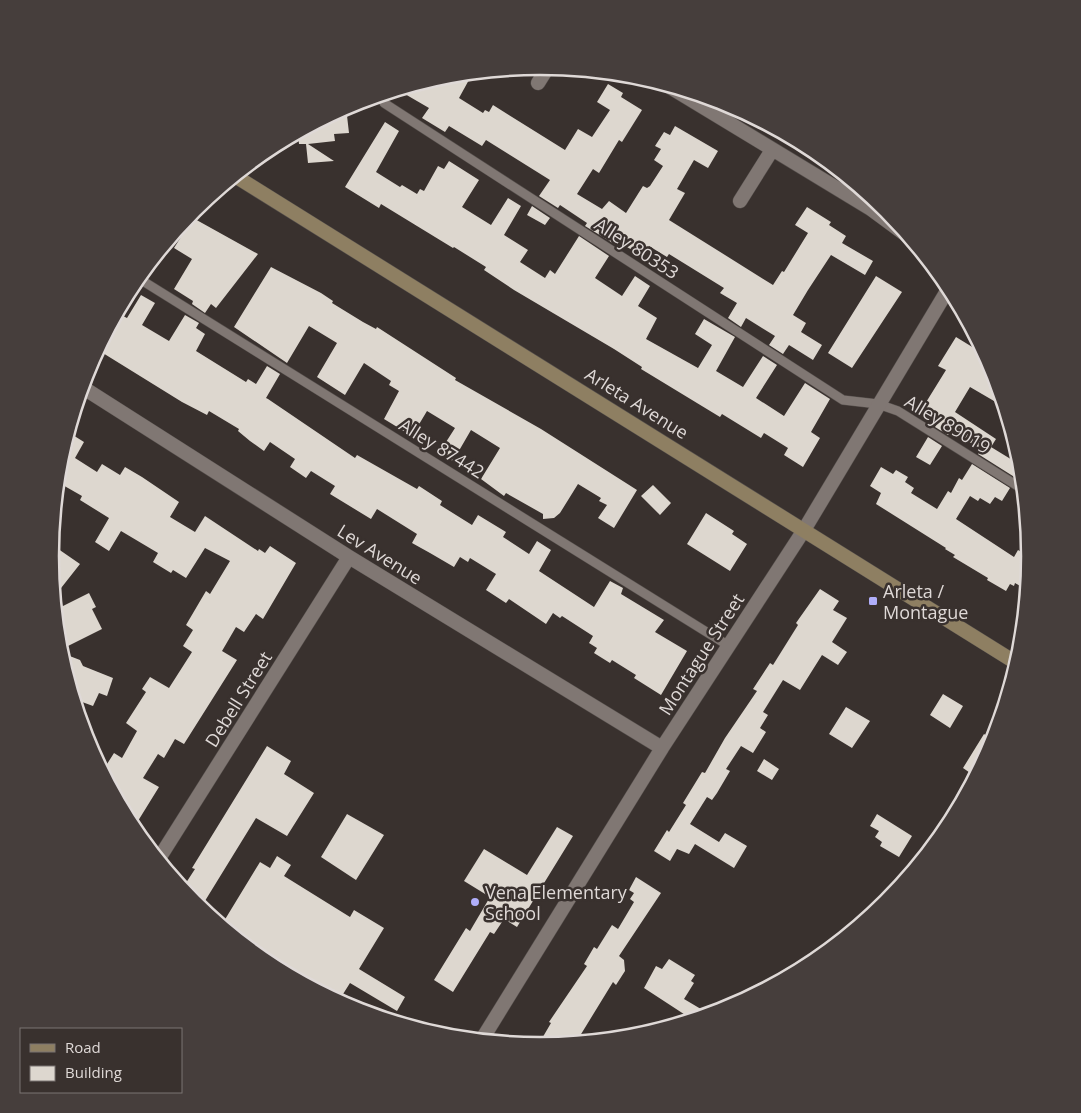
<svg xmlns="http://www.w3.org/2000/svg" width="1081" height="1113" font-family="'Open Sans',sans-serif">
  <rect width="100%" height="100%" fill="#39312e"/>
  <path fill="#ddd7cf" d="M463 74 470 78 459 98 483 113 485 110 489 112 493 105 565 150 578 129 592 137 610 110 597 102 608 84 623 93 621 97 642 110 622 142 619 140 599 173 593 169 577 194 602 209 609 201 626 213 643 186 647 188 650 186 663 166 654 160 661 149 655 146 664 132 670 135 675 126 718 151 708 168 694 160 677 189 685 193 669 220 773 285 782 271 784 272 808 233 795 225 807 207 831 222 829 225 846 236 842 243 873 261 865 275 831 255 808 290 793 315 806 323 801 332 822 345 813 360 789 345 783 354 769 345 775 336 746 318 741 327 728 318 737 303 720 293 724 288 669 254 667 257 649 246 643 256 618 242 616 245 585 226 587 223 560 205 558 208 539 196 550 180 486 140 482 146 449 126 445 132 422 118 429 108 398 90 445 75Z
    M346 107 349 133 334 134 335 141 308 144 334 161 308 163 306 144H299L298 133Z
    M385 122 399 131 376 172 400 187 402 185 417 194 420 189 424 191 438 166 444 169 449 161 479 180 462 207 491 225 508 198 521 206 504 235 528 250 520 262 545 278 550 270 555 274 579 236 609 256 595 278 622 296 635 276 650 286 638 306 657 318 646 339 698 368 712 345 695 334 704 319 735 337 716 371 743 387 763 356 777 365 756 398 784 416 805 383 830 399 811 432 820 438 803 467 784 455 788 448 764 433 761 438 722 414 720 417 641 369 642 367 614 349 514 290 484 270 486 267 454 247 453 248 381 204 379 208 345 187Z
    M532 206 550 218 545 225 527 215Z
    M193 218 258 254 216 308 211 304 205 313 192 304 193 301 174 289 192 259 174 248Z
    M271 267 321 293 333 301 332 303 363 322 376 329 377 327 456 378 455 380 541 429 637 490 614 528 598 518 607 505 599 501 601 498 578 484 560 513 554 518 543 519V514L506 493 504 496 481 479 500 448 471 430 453 461 439 453 455 428 427 411 412 436 384 419 399 391 389 385 391 381 364 363 345 395 317 377 337 343 309 326 287 363 234 327Z
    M876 276 902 292 852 368 828 353Z
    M141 295 155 303 142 325 169 341 185 315 199 323 196 328 205 334 196 351 246 382 248 379 256 384 267 366 280 374 266 398 268 399 355 458 357 455 417 489 419 486 442 501 440 505 472 525 478 515 506 532 503 537 529 554 537 541 551 550 539 571 594 607 610 581 623 588 621 594 664 620 655 632 687 651 661 695 634 678 636 675 612 660 610 663 594 653 597 648 589 643 593 636 562 616 560 618 553 613 546 624 509 599 506 603 486 590 496 574 470 558 468 562 460 557 454 567 430 553 412 543 417 534 377 509 371 519 330 494 335 486 311 471 306 478 290 467 295 459 270 442 264 451 250 441 238 431 239 429 209 411 207 415 182 402 98 350 117 313 127 318Z
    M956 337 987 356 1000 390 994 401 970 387 955 412 996 439 991 447 1022 466 1016 478 978 454 981 449 951 431 948 435 935 427 938 422 920 412 946 370 938 366Z
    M68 432 84 442 75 458 97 472 102 464 120 475 125 467 142 477 179 502 170 517 195 532 205 516 258 551 259 549 265 553 270 546 296 563 263 619 256 614 244 632 236 627 222 651 237 660 184 744 175 739 164 758 158 754 143 778 159 787 133 829 102 772 114 753 122 758 137 731 126 723 146 692 142 689 150 677 169 688 192 652 183 646 193 630 186 625 206 591 210 594 230 561 205 548 186 578 173 570 171 573 153 562 158 553 121 531 109 551 95 542 109 518 80 500 82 496 61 484 63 481 61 479 57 487 59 461Z
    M928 437 942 446 930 465 916 457Z
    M972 464 1010 488 1002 501 995 497 990 504 980 498 978 501 970 496 956 519 1014 557 1018 550 1031 558 1028 591 1015 583 1014 586 1010 584 1006 591 987 580 988 578 953 557 955 555 945 549 946 548 876 504 881 493 870 486 881 467 893 474 896 470 908 477 905 482 914 488 911 493 937 509 948 491 951 493 959 478 962 480Z
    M653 485 671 503 660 515 641 496Z
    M706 513 734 531 732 534 747 544 730 571 687 544Z
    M51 544 80 564 54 597 50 556Z
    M820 589 839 601 833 610 847 618 832 642 847 652 838 665 822 655 800 690 783 680 763 712 768 715 760 728 766 732 753 753 741 746 726 769 730 771 717 793 712 800 707 797 690 824 719 842 725 833 747 846 734 868 695 844 689 854 677 849 670 861 654 851 667 830 669 832 686 805 683 803 702 772 705 773 725 738 757 691 753 689 770 663 773 665 798 625 796 623Z
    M89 593 96 607 92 609 102 629 64 648 58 637 55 610Z
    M67 655 80 660 83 666 113 678 107 696 99 693 93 706 74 699 63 664Z
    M943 694 963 706 950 728 930 715Z
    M846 707 870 721 852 748 829 734Z
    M984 734 995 741 976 777 963 768Z
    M267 746 291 761 284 774 314 793 287 836 256 818 200 909 182 889 195 869 192 868Z
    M764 759 779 769 772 780 757 771Z
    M347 814 384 835 356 880 321 857Z
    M877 814 912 836 899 857 880 846 882 842 875 837 879 831 870 826Z
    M557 827 573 836 517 927 504 919 494 934 490 932 453 992 434 980 466 928 470 931 490 897 464 881 484 849 527 875Z
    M277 856 291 865 284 876 350 917 354 910 384 928 359 969 405 997 397 1011 350 983 338 1002 268 964 221 926 260 862 270 868Z
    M636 877 661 893 619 956 624 960 625 971 616 985 613 982 575 1044 537 1047 551 1023 549 1022 587 966 584 964 594 947 597 949 612 925 618 929 634 902 630 899 634 893 629 890Z
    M669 959 695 975 691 981 694 983 684 999 711 1015 693 1020 644 988 656 966 662 969Z"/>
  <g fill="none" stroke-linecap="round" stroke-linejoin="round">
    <defs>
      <path id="service" d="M384 103 843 400 878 404 898 411 1024 490
        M138 278 729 646"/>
      <path id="minor" d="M538 83 548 67
        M665 84 871 209 913 240
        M740 201 772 150
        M82 387 349 557 662 748
        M158 860 349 557
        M481 1041 662 748 804 530 950 286"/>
      <path id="secondary" d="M235 176 1018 664"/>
    </defs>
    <use href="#service" stroke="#554f4c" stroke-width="10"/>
    <use href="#minor" stroke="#554f4c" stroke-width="15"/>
    <use href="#secondary" stroke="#554f4c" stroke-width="15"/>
    <use href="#service" stroke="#807773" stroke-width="9"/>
    <use href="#minor" stroke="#807773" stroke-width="14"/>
    <use href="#secondary" stroke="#8e7f62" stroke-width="14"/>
  </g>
  <g fill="#b0aefa" stroke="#39312e" stroke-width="2">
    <rect x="868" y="596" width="10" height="10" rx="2.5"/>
    <circle cx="475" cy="902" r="5"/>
  </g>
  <g text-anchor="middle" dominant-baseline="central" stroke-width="5" stroke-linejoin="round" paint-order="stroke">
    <g font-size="18" fill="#dfd9d7" stroke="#39312e">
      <text transform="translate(637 248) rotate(33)">Alley 80353</text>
      <text transform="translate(637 403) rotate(32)">Arleta Avenue</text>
      <text transform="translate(948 424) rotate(31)">Alley 89019</text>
      <text transform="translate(442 448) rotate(32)">Alley 87442</text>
      <text transform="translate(380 554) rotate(32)">Lev Avenue</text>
      <text transform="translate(701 654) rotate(-57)">Montague Street</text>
      <text transform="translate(238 699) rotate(-58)">Debell Street</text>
    </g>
    <g font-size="18" fill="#dfd9d7" stroke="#39312e" text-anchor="start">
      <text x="883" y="591">Arleta /<tspan x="883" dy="21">Montague</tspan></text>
      <text x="485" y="892">Vena Elementary<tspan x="485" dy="21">School</tspan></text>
    </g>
  </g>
  <path d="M0 0H1081V1113H0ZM59 556a481 481 0 1 1 962 0a481 481 0 1 1-962 0Z" fill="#463e3c" fill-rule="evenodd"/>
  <path fill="none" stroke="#dfd9d7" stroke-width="2.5" d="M59 556a481 481 0 1 1 962 0a481 481 0 1 1-962 0Z"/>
  <rect x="20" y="1028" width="162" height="65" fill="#39312e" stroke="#7b7472"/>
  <rect x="30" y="1044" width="25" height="8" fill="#8e7f62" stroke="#7b7472"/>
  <text x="65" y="1053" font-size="15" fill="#dfd9d7">Road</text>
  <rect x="30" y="1066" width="25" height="15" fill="#ddd7cf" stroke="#7b7472"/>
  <text x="65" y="1078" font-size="15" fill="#dfd9d7">Building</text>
</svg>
